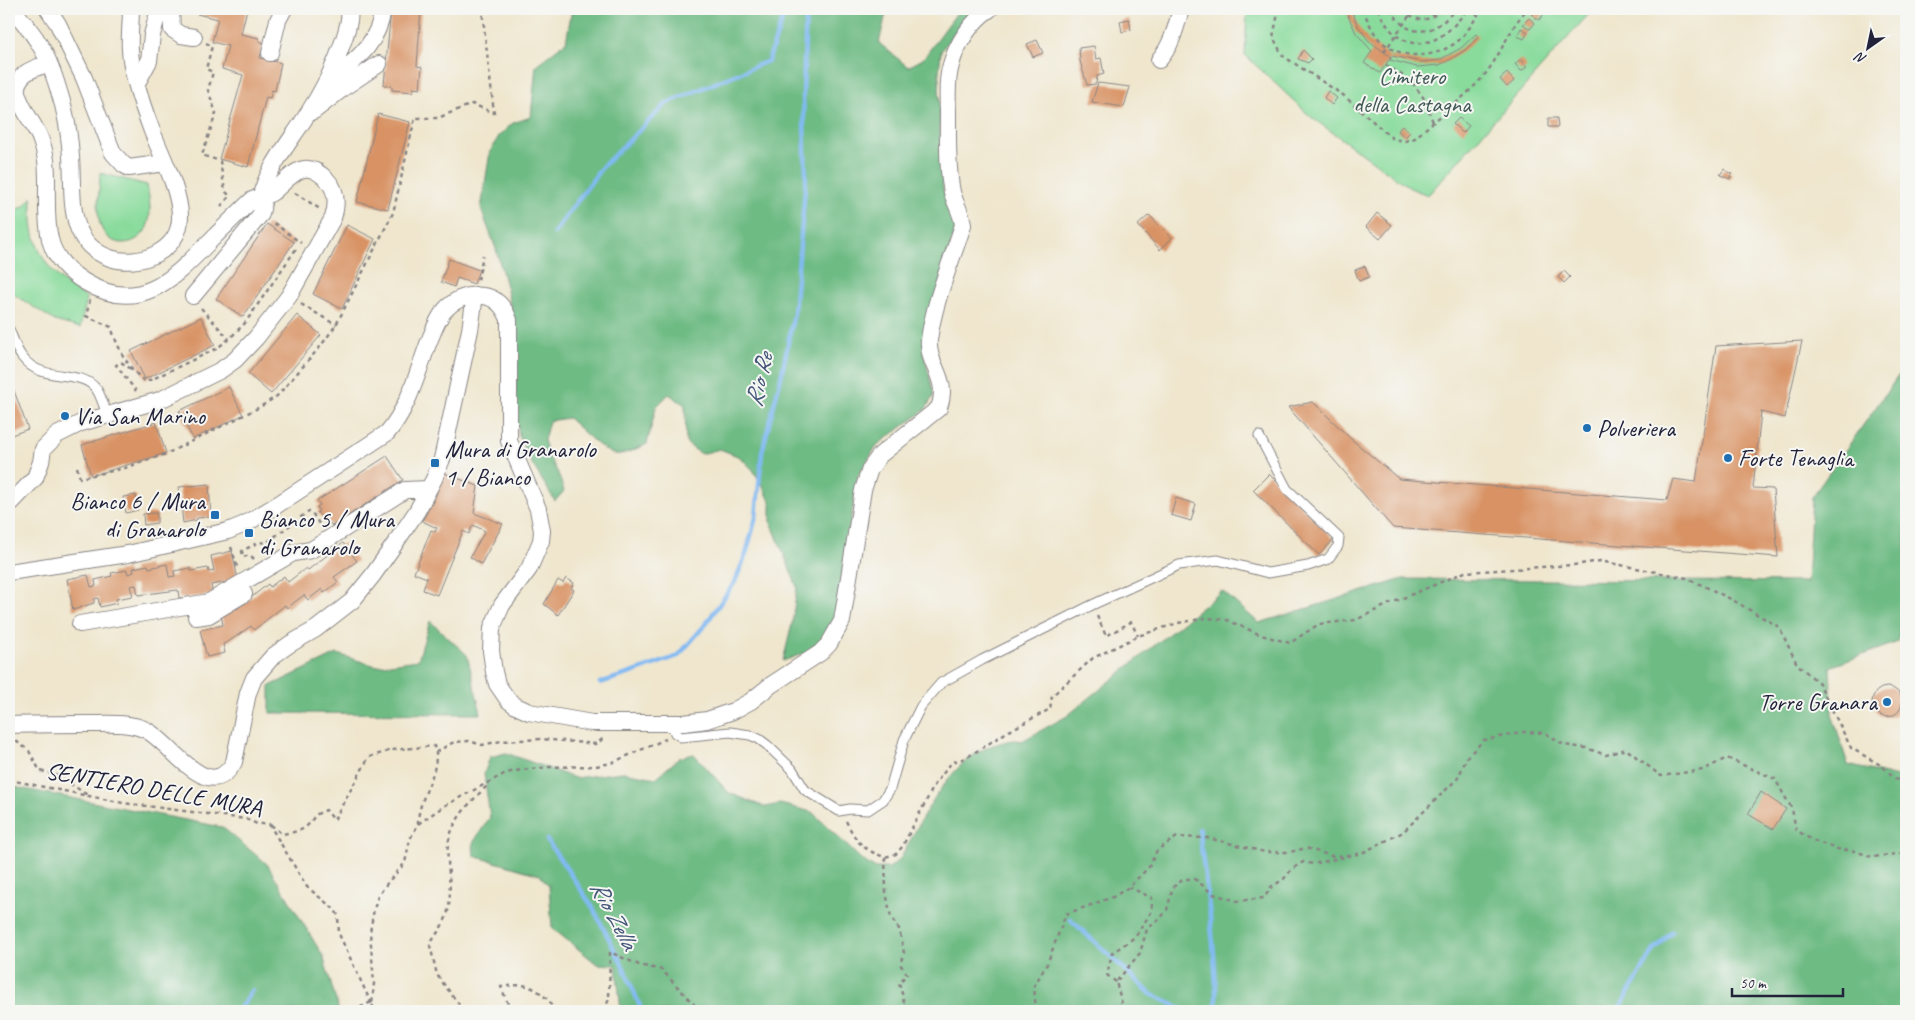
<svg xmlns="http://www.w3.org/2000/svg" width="1915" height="1020" font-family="Caveat,sans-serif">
  <rect width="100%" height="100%" fill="#f6f6f2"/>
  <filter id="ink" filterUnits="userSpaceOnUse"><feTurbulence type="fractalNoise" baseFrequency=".02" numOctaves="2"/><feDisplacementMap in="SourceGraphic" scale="10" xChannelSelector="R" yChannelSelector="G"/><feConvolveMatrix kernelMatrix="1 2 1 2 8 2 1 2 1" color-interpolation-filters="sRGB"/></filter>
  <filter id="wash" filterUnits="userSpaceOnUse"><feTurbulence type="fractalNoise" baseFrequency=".0096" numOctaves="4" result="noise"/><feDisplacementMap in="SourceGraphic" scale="20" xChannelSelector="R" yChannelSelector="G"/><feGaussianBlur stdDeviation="1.12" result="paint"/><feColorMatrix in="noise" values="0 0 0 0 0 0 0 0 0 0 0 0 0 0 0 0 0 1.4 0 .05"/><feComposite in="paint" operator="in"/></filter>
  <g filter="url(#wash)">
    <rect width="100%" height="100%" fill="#efe6cd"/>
    <path fill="#89db9c" stroke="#567e6c" d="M1247 9H1597L1587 16 1428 195 1410 188 1311 117 1245 55Z
      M100 173 147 185C149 197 152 211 148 224 143 244 114 251 103 231 94 215 100 191 100 173Z
      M32 197C32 207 31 219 33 229 39 263 59 281 87 298L80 328 55 321 9 291V212L23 207Z"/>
    <path fill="#6ebb84" stroke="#486e60" d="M572 9H887L879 43 908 67 923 59 956 14 962 9H982L963 21 941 51 939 73 940 135 943 189 956 224 923 350 934 395 925 410 877 445 858 476 834 623 823 638 810 651 783 661 792 624 797 587 771 522V503L763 486 753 470 740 457 720 449 701 454 686 443 685 405 669 394 656 407 647 444C637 448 624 456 613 454 603 451 577 426 568 418L549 421 544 440 549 457 558 473 564 491 555 501 531 462 519 436 515 404 517 347 508 294 496 249 481 209 490 152 499 136 513 123 531 117 536 65 566 42Z
      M1906 365V587L1898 642 1830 667 1832 714 1848 765 1906 779V1011H621L616 965 597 964 552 928 549 886 540 875 474 856 473 843 490 817 484 774 490 757 506 753 575 778 623 772 656 778 679 758 694 754 729 793 765 807 780 804 812 812 861 859 874 868H889L900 859C924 817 949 756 1000 743 1007 741 1014 739 1022 741L1067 716 1222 591 1259 623 1403 579 1807 582 1812 497Z
      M430 621 467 655 481 714 270 713V686L337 654 376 666 418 660Z
      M14 787 222 827 267 864 323 956 339 1011H9V788Z"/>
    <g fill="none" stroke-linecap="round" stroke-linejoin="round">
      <path stroke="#82baf2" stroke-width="4.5" d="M554 233 602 167 667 103 768 61 786 9
        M600 683 634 672 678 656 705 625 735 582 746 554 756 517 762 452 782 373 794 313 806 177 803 95 806 9
        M1199 829C1206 890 1217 950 1216 1011
        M547 840 592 906 624 968 642 1011
        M1070 919 1151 994 1187 1011
        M238 1011 252 990
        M1618 1011 1654 950 1672 932"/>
    </g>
    <g id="blocks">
      <path fill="#d89264" d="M198 9H247L241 34 259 38V41L264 43 260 58 281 63 275 91 272 90 270 98 266 97 248 167 219 159 243 75 222 69 228 46 212 42 218 19 197 14Z
        M391 9H421L417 66 422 67 420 89 413 88V92L392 90V86L384 85Z
        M1345 9H1351L1358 26 1369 41 1391 57 1380 73 1364 63 1372 51 1356 33Z
        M1535 9H1548L1539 20 1531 14Z
        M1529 18 1535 23 1530 29 1523 24Z
        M1129 19 1131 30 1122 32 1120 21Z
        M1521 28 1528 32 1524 39 1517 36Z
        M1476 34 1479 36 1465 50 1450 60 1439 65 1417 67 1390 60 1392 56 1422 62 1439 60 1461 48Z
        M1037 40 1043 53 1033 57 1027 44Z
        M1094 46 1096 59 1101 58 1104 74 1097 76 1096 84 1087 85 1080 61 1079 48Z
        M1303 50 1312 59 1308 63 1298 59Z
        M1521 59 1527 67 1521 71 1515 64Z
        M1507 73 1514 81 1507 87 1500 79Z
        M1098 83 1130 87 1124 107 1092 102Z
        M1328 91 1337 98 1332 105 1324 98Z
        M378 114 410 122 388 209 357 202Z
        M1459 118 1469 126 1463 133 1453 124Z
        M1548 118H1557L1558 127H1548Z
        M1402 125 1410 132 1405 137 1398 131Z
        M1724 169 1732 174 1730 179 1720 175Z
        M1377 213 1392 225 1380 239 1366 227Z
        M1149 215 1172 238 1160 250 1138 225Z
        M267 224 294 242 243 317 216 299Z
        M347 225 375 239 342 309 313 294Z
        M449 259 479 270 474 284 457 278 454 287 441 282Z
        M1365 266 1369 277 1359 281 1355 270Z
        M1564 271 1570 277 1564 283 1558 277Z
        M297 315 321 335 271 394 248 374Z
        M201 317 215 345 145 379 131 351Z
        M1802 341 1785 418 1761 412 1753 488 1773 489 1778 557 1393 528 1288 407 1313 402 1350 438 1399 479 1667 500 1673 479 1696 482 1716 346Z
        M9 377 28 429 9 436Z
        M229 387 243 415 193 439 179 411Z
        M156 422 166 453 91 476 82 445Z
        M387 456 403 480 332 526 330 523 327 524 317 512 319 511 317 507 320 505 317 501Z
        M444 473 478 486 474 513 503 524 481 564 470 557 485 531 473 525 469 534 463 531 437 595 423 590 427 578 414 573 431 530 435 532 437 528 422 521 434 500Z
        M1269 474 1334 539 1319 555 1253 490Z
        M209 484 211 517 197 518V520L183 523 179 487Z
        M136 495 138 510 126 513 123 497Z
        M1176 498 1196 504 1191 521 1171 515Z
        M157 513V523L144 525 143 514Z
        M343 543 357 561 334 577 338 582 324 593 322 589 308 600 304 595 287 608 285 605 254 630 251 626 228 642 223 644 225 653 207 657 200 630 223 625 221 615 235 605 237 609 268 584 270 587 284 576 288 582 306 568 308 570Z
        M232 551 238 580 211 585 213 595 179 598 178 590 138 595 136 585 130 586 133 596 116 599 117 603 100 607 98 598 94 599V603L73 610 67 579 88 575 91 587 96 586 95 580 112 576 111 573 127 570 128 574 134 572 133 568 148 565 149 568 167 564 169 577 175 576 174 571 190 568 191 571 208 568 209 572 214 571 211 556Z
        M566 578 574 583 571 588 574 590 558 615 544 604 558 580 563 583Z
        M1872 702a15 15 0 1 1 30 0a15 15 0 1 1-30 0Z
        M1761 792 1786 809 1773 829 1748 814Z"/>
    </g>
  </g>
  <g filter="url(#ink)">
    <use href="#blocks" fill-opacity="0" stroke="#888484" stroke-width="1"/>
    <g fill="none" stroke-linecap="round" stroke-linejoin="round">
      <defs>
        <path id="lane" d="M9 329C13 338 16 350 22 357 43 385 81 367 97 390 102 398 104 407 107 415
          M671 723 675 733 681 737 730 732 750 735 759 739 767 745 792 769 805 790 839 811 850 809 868 810 883 800 890 789 904 740 921 706 941 683 982 660 1092 605 1179 565 1218 560 1268 573 1308 566 1328 559 1338 546 1339 538 1287 489 1259 436"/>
        <path id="street" d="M13 9C21 20 31 30 38 42 50 60 57 84 63 105 67 121 70 140 71 157 74 195 65 242 110 258 139 268 181 251 180 216 180 191 161 154 152 131 144 110 131 72 130 50 129 37 131 22 131 9
          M48 9 58 24 84 78 113 153 124 165 129 168 165 163
          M171 9 172 29 181 35 194 37
          M270 53 278 20 284 9
          M1159 60C1172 45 1176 27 1181 9
          M137 83 149 61 152 35 159 9
          M327 84C354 61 378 46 383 9
          M314 111 346 86 379 64
          M193 296 261 214 263 203 260 199C267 168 288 145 305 118 321 94 335 67 344 39 347 29 351 19 349 9
          M9 503 12 502 35 478 41 462 43 449 57 435 81 423 160 400 221 370 235 360 256 338 289 296 333 218C337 205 338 192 328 181 304 155 292 176 273 192 266 197 259 197 252 200 236 215 221 230 206 245 171 281 138 314 85 282 70 273 54 258 50 239 44 214 49 186 46 160 45 153 43 145 40 138 35 125 15 100 17 87 20 71 36 68 49 63
          M9 572 128 554 228 531 245 524 277 505 387 433C408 409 417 374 428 344 433 332 437 319 445 310 455 299 468 294 483 296 496 297 505 308 509 320V441L538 509 542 531 541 541 529 569 502 605 492 628 491 651 494 672 497 684 508 700 516 706 529 712 592 723H684L707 720 733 711 751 701 771 685 820 653 829 644 842 621 863 490 870 469 880 455 939 408C950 378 927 366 929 340 934 301 951 263 963 225 962 213 955 204 952 192 947 168 948 140 948 115 948 99 946 81 951 65 956 45 972 20 990 9
          M196 617 209 615 244 594
          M80 624 209 602 293 553 311 550 405 490 428 489
          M9 725C36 724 63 724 90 724 108 724 129 722 146 730 171 742 209 807 234 762L248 693 254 678 273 656 290 644 316 629 352 601 373 575 394 545 417 511 434 479 442 459 470 330 475 295"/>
      </defs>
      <use href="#lane" stroke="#888484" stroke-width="11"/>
      <use href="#street" stroke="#888484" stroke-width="18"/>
      <path stroke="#888484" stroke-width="2.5" stroke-dasharray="4 4" stroke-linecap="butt" d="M1279 9 1273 37 1283 56 1343 95 1393 139 1405 141 1415 138C1437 118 1462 100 1481 79 1500 58 1508 30 1527 9
        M1363 9C1367 19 1372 31 1379 39 1400 61 1434 59 1457 42 1466 34 1472 24 1478 15L1469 9
        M1378 9C1400 60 1441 49 1467 9
        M1391 9C1407 41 1436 35 1455 9
        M1404 9C1413 21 1428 24 1438 11L1434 9
        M1414 9 1423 12 1430 9
        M206 43 212 46 206 69 213 72 208 90 216 113 202 155 220 161 225 191 230 196 221 206
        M1384 52 1414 9
        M1386 65 1411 81 1423 97 1433 122
        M295 193 320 209
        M274 223 301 243
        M478 280 483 255
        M90 300 86 316 111 327C118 348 127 368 146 382L216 349 229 339 245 323 296 249
        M301 304 336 325
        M201 308 229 339
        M131 369 121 362 116 365 136 391
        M77 467 80 478 125 468 166 454 260 407 277 396 320 347 336 325 376 246 393 213 415 118H438L472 104 494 113 482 9
        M231 547 237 566 239 565
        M254 559 250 555 243 557 242 551 259 542 266 543 309 511H311L321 527
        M1097 616 1106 636 1131 622 1138 636
        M16 741 29 751 40 771 57 775 89 796
        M9 782 15 781 123 803 246 819 257 824H269L307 887 334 909 338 915 339 934 372 1005 374 983 370 932 374 909 378 896 388 882 405 863 410 839 418 824 444 806 506 773 521 770 550 767 596 766 611 763 666 739
        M846 821C856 841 862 850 885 857L896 854 902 847 935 784 952 762 966 758 1007 732 1050 709 1052 696 1093 658 1138 636 1178 623 1206 618 1227 620 1261 635 1290 643 1319 624 1356 620 1389 604 1465 572 1574 565 1600 561 1687 578 1731 599 1779 627 1797 664 1819 683 1851 748 1882 766 1906 788
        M418 824C418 797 437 780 436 752
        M271 825 282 834C300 831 306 831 315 815L326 810 334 820 369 757 392 750 434 746 436 752 454 742 469 741 482 745 501 741 541 739 596 744 604 738
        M885 857 886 892 891 918 899 929 904 953 900 964 907 974 899 983 903 997 905 1011
        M1116 982 1107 975 1112 953 1135 937 1152 911V898L1129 887
        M372 1005 376 1011
        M353 1011 371 1002
        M464 1011 437 975 430 945C435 935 444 925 447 915 452 897 449 879 448 861 444 828 465 807 487 786
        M511 1011 501 987C521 984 530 983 545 997 550 1001 552 1005 552 1011
        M604 1011 609 999 610 952 639 965 662 970 700 1011
        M1036 1011 1034 986 1047 964 1066 914 1113 897 1129 887 1149 867 1157 850 1177 837 1208 838 1265 852H1290L1306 848 1332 856 1348 855
        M1124 1011 1116 982 1140 953 1147 929 1160 919 1167 910 1173 887 1184 879H1195L1213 894 1237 901 1264 898 1272 886 1283 880 1292 869 1303 862 1313 864 1362 853 1403 832 1458 778 1467 757 1484 740 1524 732 1545 733 1564 745 1586 748 1606 755 1626 749 1661 776 1703 770 1727 758 1775 779 1792 809 1796 830 1812 840 1837 849 1855 851 1872 857 1906 853"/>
      <use href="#lane" stroke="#fff" stroke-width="9"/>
      <use href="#street" stroke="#fff" stroke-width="16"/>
    </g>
  </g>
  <g fill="#1f6fb2" stroke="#f6f6f2" stroke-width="2">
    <circle cx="65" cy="416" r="5"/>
    <circle cx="1587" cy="428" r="5"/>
    <circle cx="1728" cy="458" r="5"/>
    <rect x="430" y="458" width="10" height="10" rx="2.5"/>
    <rect x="210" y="510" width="10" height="10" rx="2.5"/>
    <rect x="244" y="528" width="10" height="10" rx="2.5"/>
    <circle cx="1887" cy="702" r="5"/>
  </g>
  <g text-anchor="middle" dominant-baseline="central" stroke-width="4" stroke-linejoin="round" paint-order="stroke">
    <g font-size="24" fill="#415a58" stroke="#f6f6f2">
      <text x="1412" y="76">Cimitero<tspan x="1412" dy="28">della Castagna</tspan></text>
    </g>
    <g font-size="24" fill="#22223b" stroke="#f6f6f2" text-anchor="start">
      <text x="75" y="416">Via San Marino</text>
      <text x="1597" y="428">Polveriera</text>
      <text x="445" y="449">Mura di Granarolo<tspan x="445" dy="28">1 / Bianco</tspan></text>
      <text x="1738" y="458">Forte Tenaglia</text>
      <text x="205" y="501" text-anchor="end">Bianco 6 / Mura<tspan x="205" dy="28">di Granarolo</tspan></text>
      <text x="259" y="519">Bianco 5 / Mura<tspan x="259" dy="28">di Granarolo</tspan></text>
      <text x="1877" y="702" text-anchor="end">Torre Granara</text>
    </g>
    <g font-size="24" fill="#22223b" stroke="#f6f6f2">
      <text transform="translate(154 789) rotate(10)">SENTIERO DELLE MURA</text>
    </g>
    <g font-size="25" font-style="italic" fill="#44577b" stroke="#f6f6f2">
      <text transform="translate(759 380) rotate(-77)">Rio Re</text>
      <text transform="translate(614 915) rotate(62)">Rio Zella</text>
    </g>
  </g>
  <rect width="1915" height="1020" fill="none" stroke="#f6f6f2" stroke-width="30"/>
  <g transform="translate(1868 48) rotate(213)" stroke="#f6f6f2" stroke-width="4" paint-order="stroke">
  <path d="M0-4L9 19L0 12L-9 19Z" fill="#22223b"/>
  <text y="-8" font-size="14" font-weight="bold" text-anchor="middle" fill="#22223b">N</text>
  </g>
  <path d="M1732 988v8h111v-8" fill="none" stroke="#22223b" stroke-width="2.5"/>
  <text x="1740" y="988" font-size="15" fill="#22223b" stroke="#f6f6f2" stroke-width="4" paint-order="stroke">50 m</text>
</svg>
